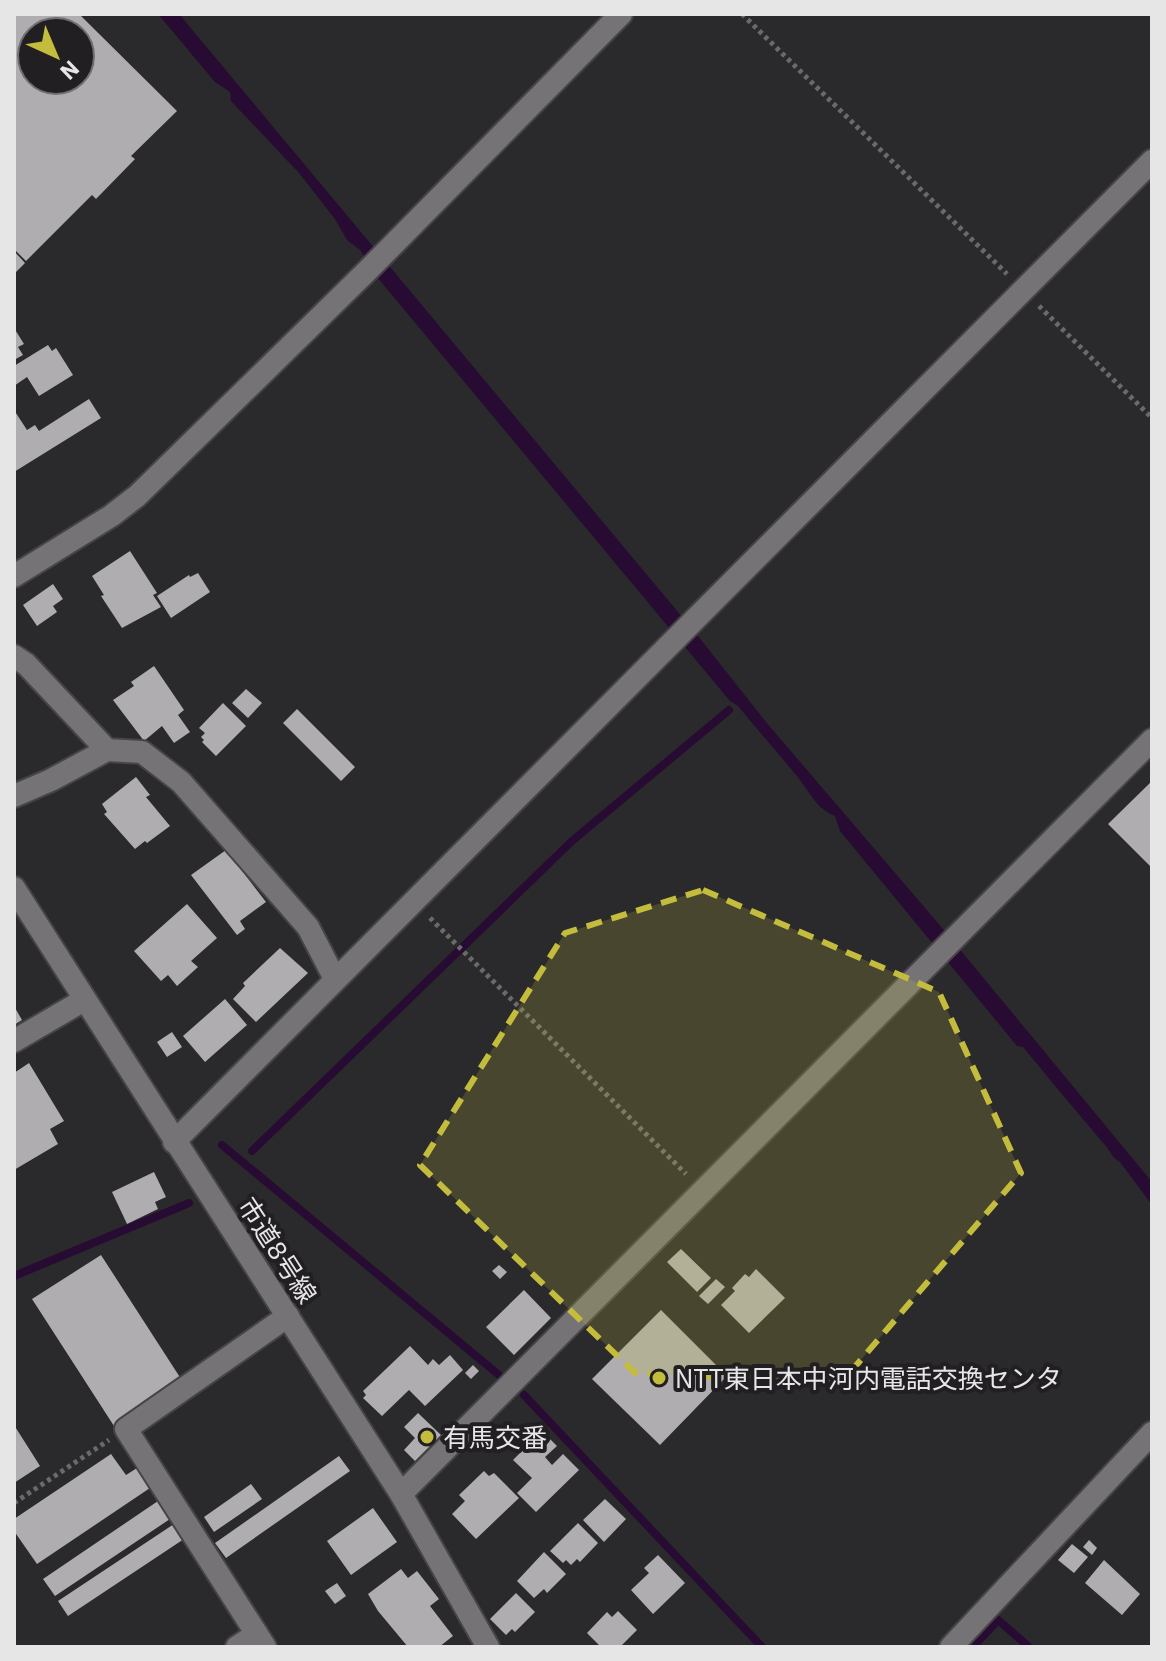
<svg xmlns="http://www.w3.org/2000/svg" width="1166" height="1661" font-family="'IBM Plex Sans','Noto Sans JP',sans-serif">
  <rect width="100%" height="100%" fill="#2a292b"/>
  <path fill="#280b33" d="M158 14H179L698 636 766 722 943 929 1152 1182V1205L1120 1162C1111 1157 1111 1151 1104 1144 1077 1112 1050 1080 1023 1047L1017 1046 840 831 835 816C816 809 809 790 796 775 777 752 757 729 738 706L730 701 377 277 360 250 347 240 335 219 299 173 231 101 230 92 215 82Z"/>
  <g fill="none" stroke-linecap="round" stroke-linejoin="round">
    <path stroke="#280b33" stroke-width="8" d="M222 1145 505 1380
      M252 1151 572 841 729 710
      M14 1276 189 1203
      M524 1395 762 1647
      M973 1647 998 1620 1029 1647"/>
  </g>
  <path fill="#afadb0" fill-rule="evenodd" d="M14 14H79L177 111 131 156 135 159 96 199 92 195 26 261 14 249ZM32 32H80V80H32Z
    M14 251 25 263 14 274Z
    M14 328 24 344 18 347 23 355 14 360Z
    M48 345 52 351 56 348 73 375 39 396 27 377 14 386V366Z
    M89 399 101 418 14 472V410L27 430 35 425 39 431Z
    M130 551 157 593 153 595 161 607 122 628 101 596 104 595 92 576Z
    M198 573 210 592 171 618 157 596 189 575 190 577Z
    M53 584 63 599 53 606 57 612 37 626 23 605Z
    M154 666 184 710 178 715 190 732 174 743 162 726 144 741 113 700 134 686 131 682Z
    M246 689 262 703 248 718 232 703Z
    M223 703 246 726 216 756 202 742 204 740 201 737 205 733 199 728Z
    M297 709 355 767 341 781 283 723Z
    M136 777 150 795 146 797 170 826 147 843 145 841 135 849 104 814 107 812 102 804Z
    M1152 781V868L1108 824Z
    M226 850 266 902 240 921 245 929 237 935 191 875Z
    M187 904 217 938 191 961 198 967 177 986 168 975 161 981 134 951Z
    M280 948 308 973 256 1022 233 999 245 986 243 983Z
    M225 999 247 1025 205 1062 183 1036Z
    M14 1006 22 1020 14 1025Z
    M172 1032 182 1047 167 1057 157 1042Z
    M29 1063 64 1121 50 1129 58 1144 14 1170V1073Z
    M154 1172 166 1197 155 1202 158 1209 127 1224 112 1192Z
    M681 1249 711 1278 697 1292 667 1262Z
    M101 1255 183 1382 114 1426 32 1299Z
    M499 1265 507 1272 500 1279 492 1271Z
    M756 1269 785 1298 749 1333 721 1305 735 1291 732 1288 745 1274 749 1277Z
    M716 1279 725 1287 708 1304 699 1296Z
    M524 1290 551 1318 514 1355 486 1327Z
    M661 1310 727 1376 660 1445 592 1379Z
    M410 1346 428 1365 433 1359 439 1365 450 1355 463 1370 425 1406 409 1390 382 1416 363 1398 366 1395 363 1391Z
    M473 1365 479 1371 471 1379 465 1373Z
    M418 1413 441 1435 415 1461 404 1450 415 1438 404 1427Z
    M14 1425 40 1466 14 1483Z
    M542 1431 557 1446 545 1457 552 1465 563 1454 579 1470 536 1512 517 1493 532 1478 513 1460Z
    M111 1454 126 1475 137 1468 150 1488 37 1564 14 1531V1519Z
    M339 1456 350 1471 226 1558 215 1543Z
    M484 1471 489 1476 494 1473 519 1498 476 1539 452 1514 465 1501 459 1495Z
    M251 1484 262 1499 214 1532 204 1517Z
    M605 1499 626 1519 604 1542 583 1520Z
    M158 1501 170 1519 55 1596 43 1579Z
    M373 1508 397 1542 351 1575 327 1541Z
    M578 1523 598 1543 580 1562 577 1559 571 1565 566 1560 563 1563 550 1551Z
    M174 1524 184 1539 68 1616 58 1601Z
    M1089 1540 1097 1548 1092 1555 1083 1547Z
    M1072 1544 1088 1557 1074 1573 1058 1560Z
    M544 1552 566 1574 547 1593 544 1589 534 1598 517 1581Z
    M658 1555 685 1583 653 1614 631 1590 649 1573 644 1568Z
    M1104 1560 1140 1594 1122 1615 1085 1583Z
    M401 1569 408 1578 417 1571 439 1599 430 1606 453 1636 439 1647H408L378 1611 368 1594Z
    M337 1583 346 1596 335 1604 325 1591Z
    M516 1593 535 1612 515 1632 512 1629 506 1635 490 1619Z
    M618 1611 637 1630 620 1647H601L587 1633 607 1612 612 1617Z"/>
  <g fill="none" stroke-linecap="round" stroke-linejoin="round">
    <defs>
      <path id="minor" d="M14 576 111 516 137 496 368 270 621 14
        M14 656 26 664 107 750
        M14 796 51 780 107 750 142 752 181 782 308 927 335 979
        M14 1041 84 1000
        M174 1142 1152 161
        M401 1494 1152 740
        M237 1647 257 1634
        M265 1647 126 1429 288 1316
        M951 1647 1152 1433"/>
      <path id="tertiary" d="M14 888 401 1494 488 1647"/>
    </defs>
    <use href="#minor" stroke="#464447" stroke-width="26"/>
    <use href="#tertiary" stroke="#464447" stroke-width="26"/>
    <path stroke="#6b6a6b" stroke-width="5" stroke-dasharray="4 4" stroke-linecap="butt" d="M742 14 1007 274
      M1039 306 1152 418
      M430 918 686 1174
      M14 1503 109 1440"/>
    <use href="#minor" stroke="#757376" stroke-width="22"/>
    <use href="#tertiary" stroke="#757376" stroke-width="22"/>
  </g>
  <path fill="#c4bc3d" fill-opacity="0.2" stroke="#c4bc3d" stroke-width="6" stroke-dasharray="16 10" stroke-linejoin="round" d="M703 890 939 992 1021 1173 841 1383 635 1373 420 1165 565 933Z"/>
  <g fill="#c4bc3d" stroke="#211f22" stroke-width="3">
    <circle cx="659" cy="1378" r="8"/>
    <circle cx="427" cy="1437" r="8"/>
  </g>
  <g text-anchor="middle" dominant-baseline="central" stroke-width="8" stroke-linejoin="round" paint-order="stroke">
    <g font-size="26" fill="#e7e6e7" stroke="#211f22">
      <text transform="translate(278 1250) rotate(57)">市道8号線</text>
    </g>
    <g font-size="26" fill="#e7e6e7" stroke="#211f22" text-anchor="start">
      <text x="675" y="1378">NTT東日本中河内電話交換センタ</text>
      <text x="443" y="1437">有馬交番</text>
    </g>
  </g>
  <rect width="1166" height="1661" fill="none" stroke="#e7e6e7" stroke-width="32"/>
  <g transform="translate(56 56) rotate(136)"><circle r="38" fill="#211f22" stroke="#706f71" stroke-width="2"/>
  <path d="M0-6L14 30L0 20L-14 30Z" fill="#c4bc3d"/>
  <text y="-12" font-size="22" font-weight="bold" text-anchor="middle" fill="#e7e6e7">N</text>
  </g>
</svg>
